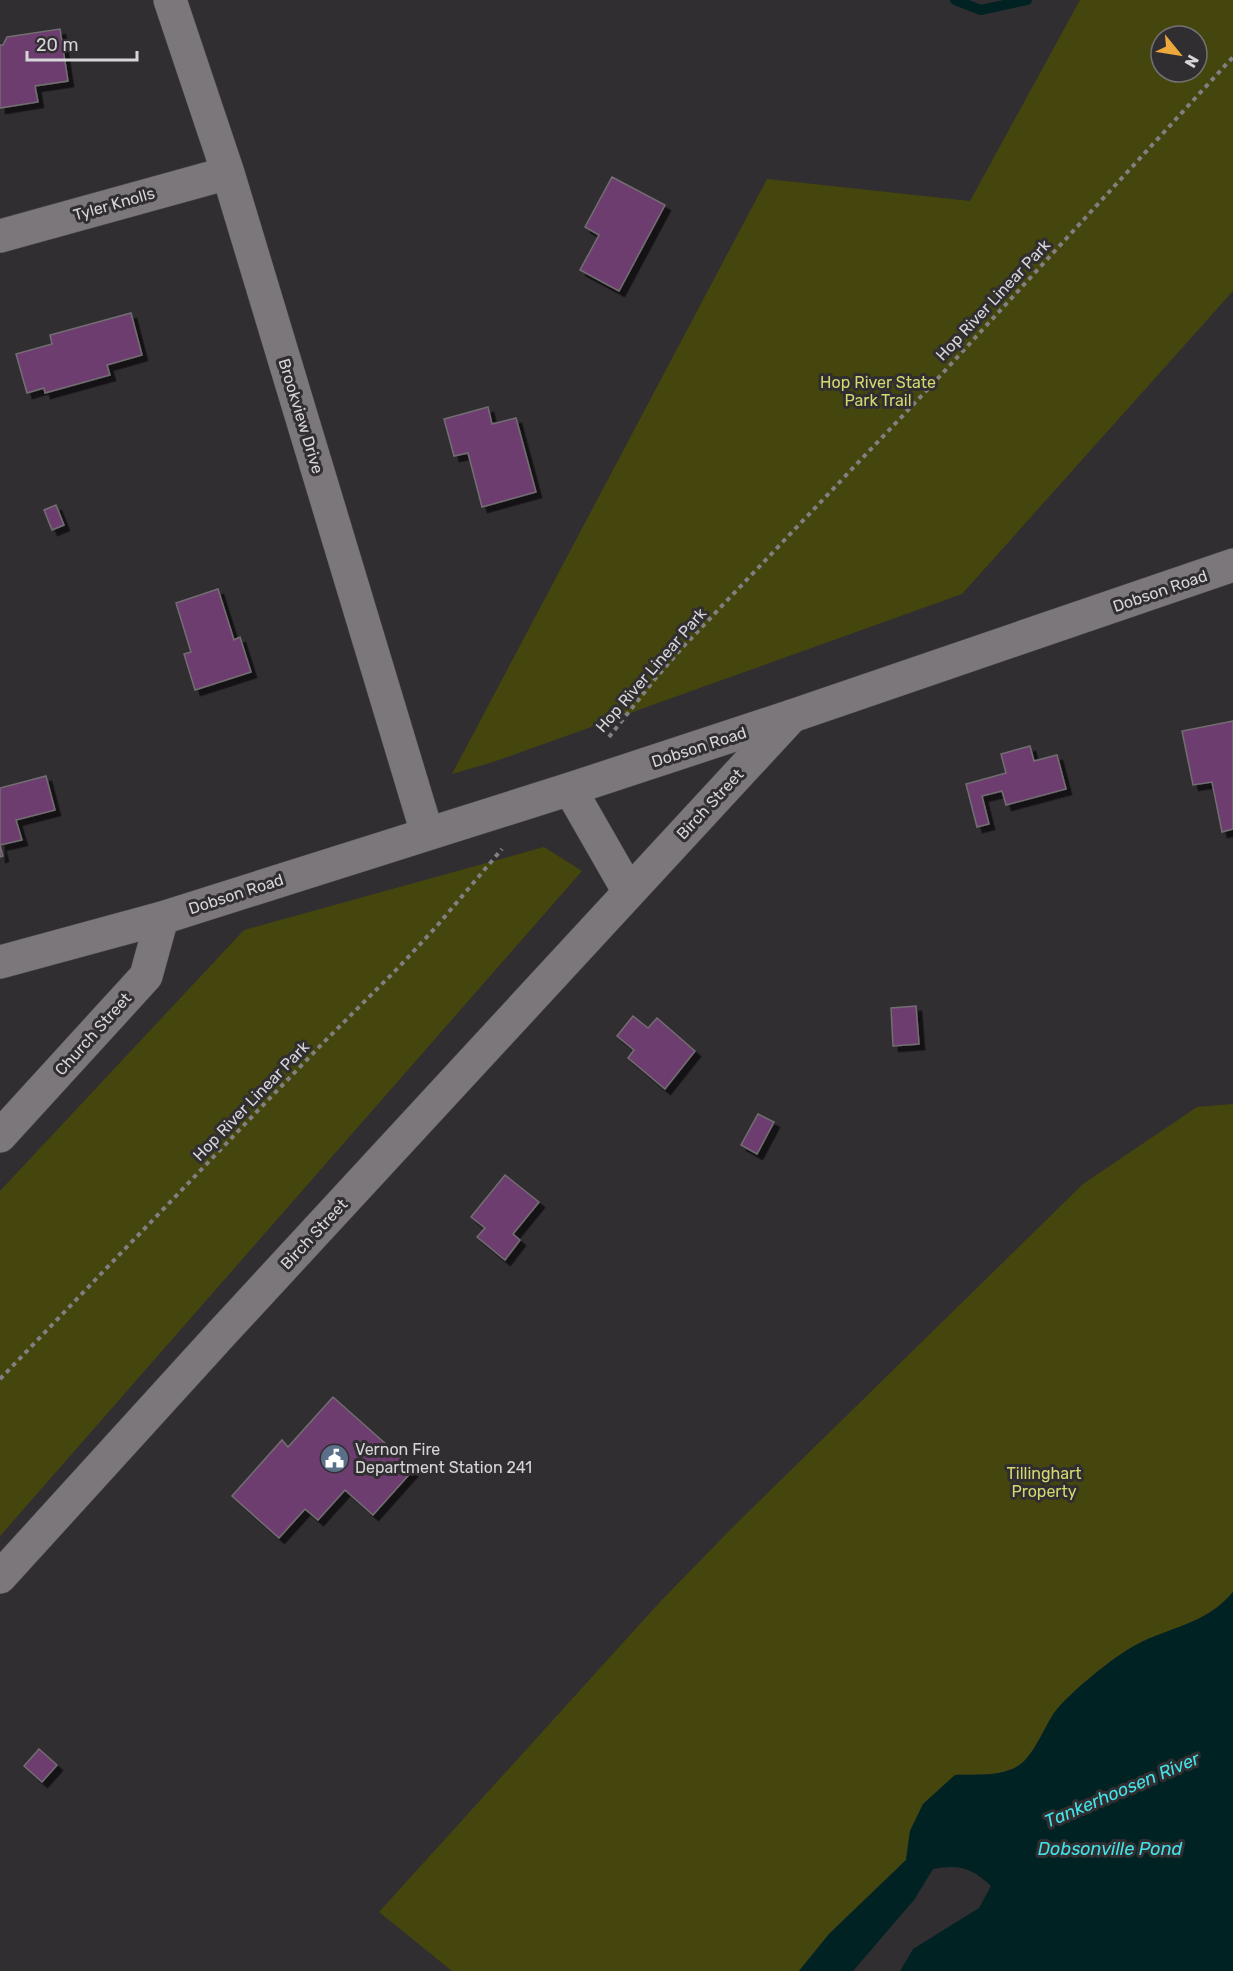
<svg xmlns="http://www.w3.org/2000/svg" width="1233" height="1971" font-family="Rubik,sans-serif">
  <defs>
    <filter id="shadow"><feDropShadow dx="5.5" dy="5.5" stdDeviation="0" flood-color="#0009"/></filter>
  </defs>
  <rect width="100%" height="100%" fill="#312e31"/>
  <path fill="#45460e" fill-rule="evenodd" d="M1080 0H1233V291L962 594 493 762 452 774 767 179 970 201ZM1161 36H1197V72H1161Z
    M544 847 582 871 0 1536V1191L244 930Z
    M1233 1104V1592C1204 1626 1170 1626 1134 1646 1112 1658 1068 1694 1054 1713 1044 1728 1033 1757 1018 1766 1000 1777 975 1774 955 1775L923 1804 910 1831 906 1860 829 1934 799 1971H452L379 1912 659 1603 733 1527 1083 1184 1197 1107Z"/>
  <path fill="#002223" d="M1233 1592V1971H900L913 1949 979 1908 991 1886C972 1868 959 1864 933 1869L914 1900 853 1971H799L829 1934 906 1860 910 1831 923 1804 955 1775C975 1774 1000 1777 1018 1766 1033 1757 1044 1728 1054 1713 1068 1694 1112 1658 1134 1646 1170 1626 1204 1626 1233 1592Z"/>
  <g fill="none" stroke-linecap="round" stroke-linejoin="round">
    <path stroke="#002223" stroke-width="10" d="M955 0 981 10 1027 0"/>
  </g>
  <path fill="#6d3d6f" stroke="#726e72" stroke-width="1.5" filter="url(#shadow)" d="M60 29 68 81 35 86 38 102 0 108V45H3L7 37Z
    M612 177 665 205 619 291 580 270 599 235 585 227Z
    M131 313 142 355 107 365 110 375 45 393 44 388 27 393 16 354 52 344 50 335Z
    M488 407 492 424 516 418 536 492 482 507 468 453 454 456 444 419Z
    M56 505 64 525 52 530 44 510Z
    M218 589 234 640 240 637 251 672 195 690 184 654 191 652 176 603Z
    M1233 721V829L1222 832 1212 782 1193 785 1182 731Z
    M1030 746 1034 761 1057 755 1066 789 1006 805 1002 791 982 796 989 824 977 827 966 784 1006 773 1001 754Z
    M46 776 55 810 16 820 22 840 0 845 3 856 0 857V788Z
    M916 1006 919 1044 893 1046 891 1008Z
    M633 1016 648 1028 657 1018 695 1051 665 1089 628 1058 634 1050 617 1036Z
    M758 1114 774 1122 757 1154 741 1145Z
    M505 1175 539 1202 513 1234 520 1240 505 1260 477 1237 485 1228 471 1217Z
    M333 1397 414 1469 373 1515 345 1490 318 1520 305 1509 279 1538 232 1496 282 1440 288 1447Z
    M39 1749 57 1765 42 1782 24 1766Z"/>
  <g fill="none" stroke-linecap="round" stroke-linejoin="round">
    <defs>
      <path id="minor" d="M170 0 228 173 427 833
        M0 236 228 173
        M570 789 629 892
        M0 1136 146 976 162 918
        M0 1577 222 1333 792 716"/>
      <path id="tertiary" d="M0 962 162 918 570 789 792 716 1233 565"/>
    </defs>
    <use href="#minor" stroke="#4e4b4e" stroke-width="34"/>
    <use href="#tertiary" stroke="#4e4b4e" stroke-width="34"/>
    <path stroke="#817f81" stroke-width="4" stroke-dasharray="4.5 4.5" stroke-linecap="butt" d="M609 737 655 679 681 649 929 388 1233 57
      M0 1379 321 1045 399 967 436 927 502 849"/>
    <use href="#minor" stroke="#7b777b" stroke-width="33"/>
    <use href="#tertiary" stroke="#7b777b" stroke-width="33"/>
  </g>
  <defs>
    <symbol id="civic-disc" viewBox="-11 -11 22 22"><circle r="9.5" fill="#5c6f8a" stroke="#312e31"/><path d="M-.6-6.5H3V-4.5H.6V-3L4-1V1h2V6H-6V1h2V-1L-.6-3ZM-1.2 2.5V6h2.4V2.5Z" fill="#fff"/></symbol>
  </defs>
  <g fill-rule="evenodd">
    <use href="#civic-disc" x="318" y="1442" width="33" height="33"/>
  </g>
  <g text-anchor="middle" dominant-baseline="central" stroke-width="6" stroke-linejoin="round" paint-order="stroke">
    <g font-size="16" fill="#d7d5d7" stroke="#312e31">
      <text transform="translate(114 204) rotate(-16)">Tyler Knolls</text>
      <text transform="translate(993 300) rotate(-47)">Hop River Linear Park</text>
      <text transform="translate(301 416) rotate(73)">Brookview Drive</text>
      <text transform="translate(1160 591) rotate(-19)">Dobson Road</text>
      <text transform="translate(651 670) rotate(-49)">Hop River Linear Park</text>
      <text transform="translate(699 747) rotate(-18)">Dobson Road</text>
      <text transform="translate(710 804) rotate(-47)">Birch Street</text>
      <text transform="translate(236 894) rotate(-18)">Dobson Road</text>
      <text transform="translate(93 1034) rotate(-48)">Church Street</text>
      <text transform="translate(251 1101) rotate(-46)">Hop River Linear Park</text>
      <text transform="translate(314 1234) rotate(-47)">Birch Street</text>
    </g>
    <g font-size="16" fill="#d4d86f" stroke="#312e31">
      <text x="878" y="382">Hop River State<tspan x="878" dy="18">Park Trail</tspan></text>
      <text x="1044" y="1473">Tillinghart<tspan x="1044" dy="18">Property</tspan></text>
    </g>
    <g font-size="16" fill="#d7d5d7" stroke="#312e31" text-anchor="start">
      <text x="355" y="1449">Vernon Fire<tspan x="355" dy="18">Department Station 241</tspan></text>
    </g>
    <g font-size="18" font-style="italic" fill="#42e3e8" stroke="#312e31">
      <text transform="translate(1122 1790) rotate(-23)">Tankerhoosen River</text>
      <text x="1110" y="1849">Dobsonville Pond</text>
    </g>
  </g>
  <g transform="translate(1179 54) rotate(120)"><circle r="28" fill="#312e31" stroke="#737173" stroke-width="1.5"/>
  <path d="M0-4.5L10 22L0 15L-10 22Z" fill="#eda83c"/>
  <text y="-9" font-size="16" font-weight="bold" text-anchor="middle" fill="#d7d5d7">N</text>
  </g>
  <path d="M27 51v9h110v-9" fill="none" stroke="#d7d5d7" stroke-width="3"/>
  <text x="36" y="51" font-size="18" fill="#d7d5d7" stroke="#312e31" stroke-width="4.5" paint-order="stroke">20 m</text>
</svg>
